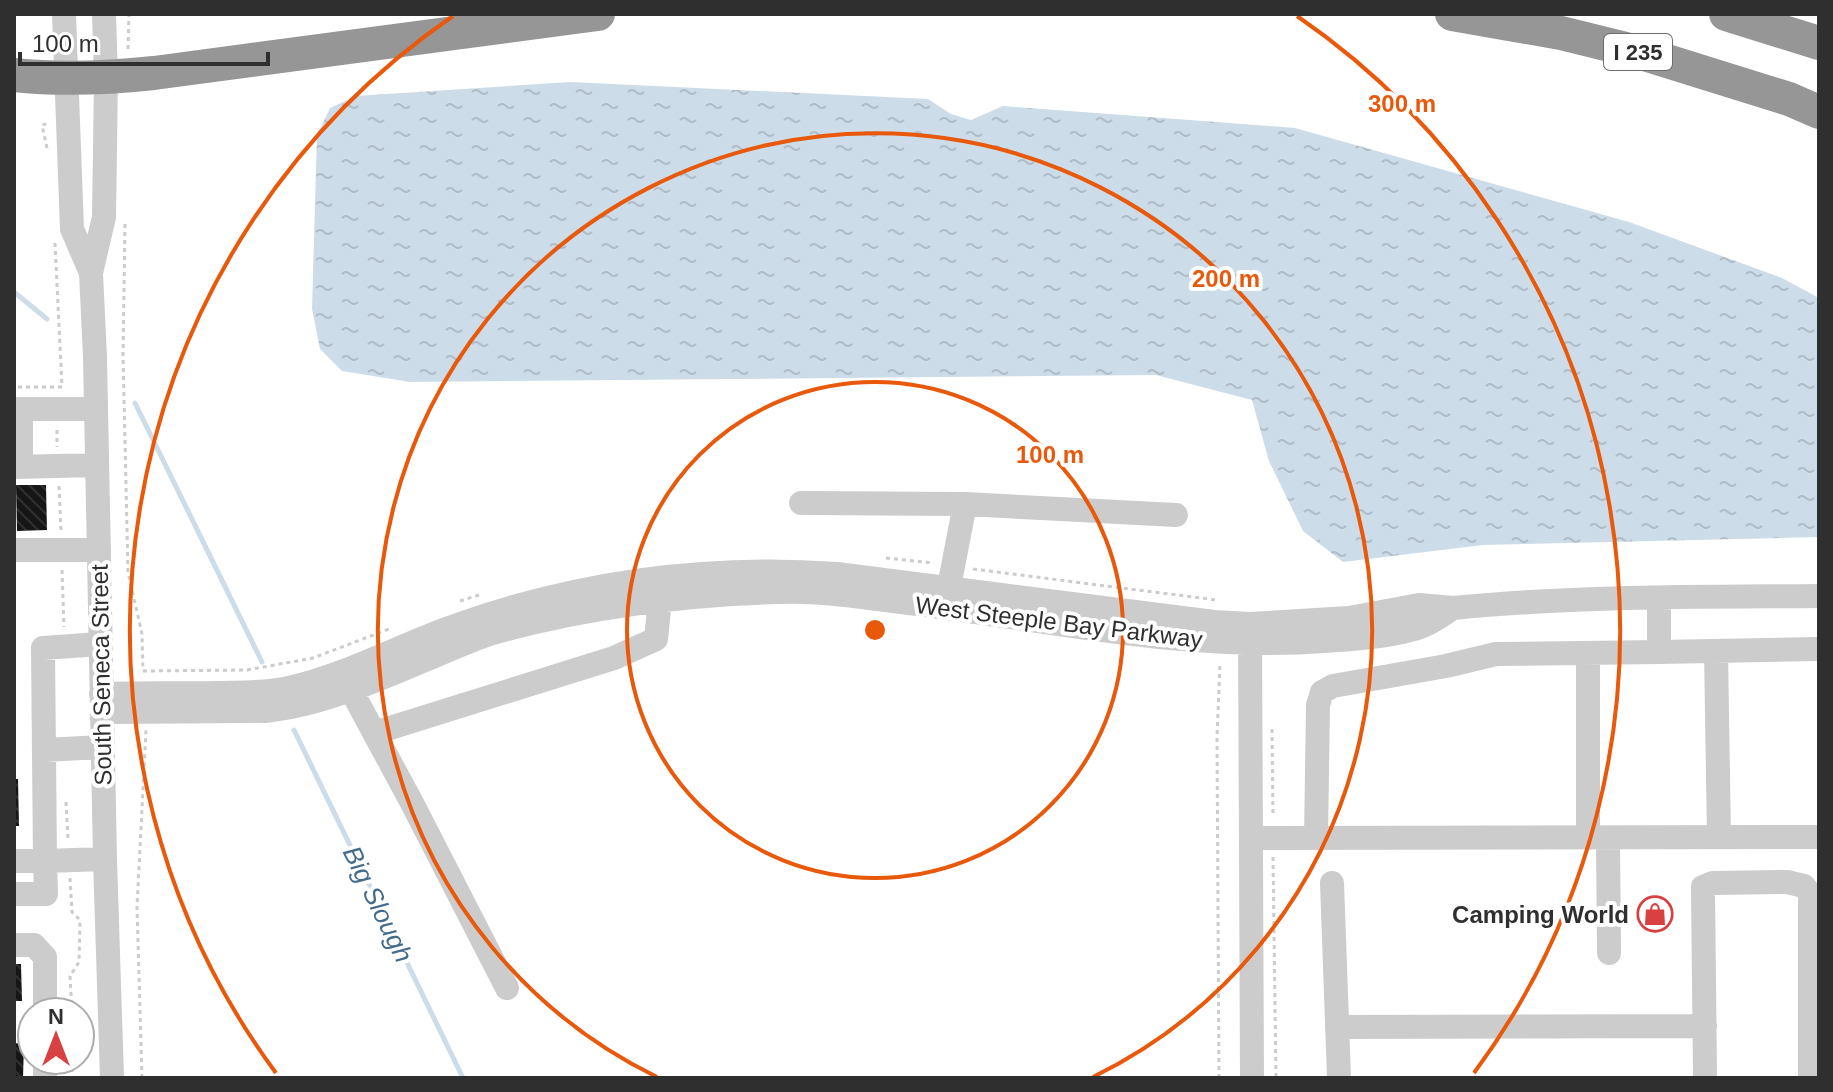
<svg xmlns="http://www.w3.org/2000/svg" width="1833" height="1092" font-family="Helvetica,sans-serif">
  <defs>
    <pattern id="water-ripples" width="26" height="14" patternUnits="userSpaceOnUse" patternTransform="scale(2)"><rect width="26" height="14" fill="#ccdce9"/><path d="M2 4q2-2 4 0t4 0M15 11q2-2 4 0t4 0" fill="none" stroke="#b0bdc8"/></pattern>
    <pattern id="building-back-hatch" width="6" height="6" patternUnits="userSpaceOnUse" patternTransform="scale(2)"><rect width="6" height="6" fill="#161616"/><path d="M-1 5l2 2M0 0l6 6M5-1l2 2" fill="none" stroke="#303030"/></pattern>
  </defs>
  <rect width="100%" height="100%" fill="#fff"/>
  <path fill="url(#water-ripples)" d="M570 82 928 99 951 114 971 120 1003 106 1295 128 1629 222 1782 278 1819 298V537L1483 545 1343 562 1303 531 1269 461 1252 400 1156 375 410 382 342 371 320 349 312 309 317 135 330 108 356 96Z"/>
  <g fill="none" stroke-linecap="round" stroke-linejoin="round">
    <path stroke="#ccdce9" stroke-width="5" d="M14 292 47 319
      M135 403 262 662
      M294 730 463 1078"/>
  </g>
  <path fill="url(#building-back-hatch)" d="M16 485H46L47 530 17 531Z
    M14 779H18L19 826H14Z
    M14 964H21L22 1001H14Z
    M14 1043 24 1044 23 1078H14Z"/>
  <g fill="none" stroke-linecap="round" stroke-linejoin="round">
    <path stroke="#ccc" stroke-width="3" stroke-dasharray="4 4" stroke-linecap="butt" d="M128 49 129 14
      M47 148 42 125 50 123
      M125 224 123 356 128 572 142 634 143 671
      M55 243 62 387
      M18 387H62
      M57 430V447
      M59 486 61 531
      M886 558 934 563
      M973 569 1216 600V603
      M62 570 64 627
      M460 601 479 595
      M143 671 247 670 313 658 389 629
      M1272 729 1273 817
      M66 802 68 839
      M1273 857 1276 1078
      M70 878 72 912 80 920 79 962 70 976 72 1012
      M72 1060V1078
      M142 1078 137 907 146 730
      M1219 1078 1217 737 1220 664"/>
    <path stroke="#ccc" stroke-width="24" d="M64 14 72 229 91 273
      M104 14 106 78 104 217 91 273 95 357 105 859 112 1078
      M14 409H96
      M21 409V467
      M14 467 97 465
      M801 503 965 504 1176 515
      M14 550H99
      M949 602V587L965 504
      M1453 608C1574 596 1697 597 1819 596
      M1250 630 1252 1078
      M100 644 43 648 45 861 105 859
      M1716 651 1719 837
      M1659 652 1819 649
      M344 677 412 803 507 988
      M101 694C138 693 174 693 211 693 237 692 264 694 289 688 343 676 397 647 449 628 572 583 705 564 837 574L1214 622 1250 624 1349 618 1419 605 1453 608C1444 614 1436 620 1427 624 1403 636 1352 639 1325 641 1188 651 1053 621 918 604 872 599 825 590 778 592 680 595 584 607 489 634 474 639 459 646 444 652 388 675 326 705 265 711L102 712
      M374 733 614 658 656 639 660 600 657 587
      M44 750 102 747
      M1251 838 1819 837
      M1316 838 1318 705 1322 692 1333 686 1446 666 1496 654 1659 652V598
      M1588 838V653
      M1608 838 1609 953
      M14 861H45L46 894H14
      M1332 883 1339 1078
      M14 945H34L45 957V1012
      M1337 1027 1705 1026
      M45 1060V1078
      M1705 1078 1703 887 1713 883 1787 882 1804 886 1810 894V1078"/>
    <path stroke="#969696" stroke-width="34" d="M1452 14 1561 33 1638 52 1789 99 1819 112
      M1726 14 1819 43
      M14 75C61 80 107 78 154 73L598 14"/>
  </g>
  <g fill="none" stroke="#e8590c" stroke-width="4">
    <circle cx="875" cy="630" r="248"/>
    <path d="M657 1077A497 497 0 1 1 1093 1077"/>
    <path d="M276 1073A745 745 0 0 1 453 16M1297 16A745 745 0 0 1 1474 1073"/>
  </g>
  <defs>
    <symbol id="shop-ring" viewBox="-11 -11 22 22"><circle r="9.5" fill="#fff" stroke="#d84042" stroke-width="1.5"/><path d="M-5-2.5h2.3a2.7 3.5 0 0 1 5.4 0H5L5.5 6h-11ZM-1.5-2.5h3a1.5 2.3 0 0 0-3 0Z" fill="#d84042"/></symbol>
  </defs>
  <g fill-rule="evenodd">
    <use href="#shop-ring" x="1635" y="894" width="40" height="40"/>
  </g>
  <g text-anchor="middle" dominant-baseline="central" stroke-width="8" stroke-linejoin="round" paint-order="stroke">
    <rect fill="#fff" stroke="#6d6d6d" stroke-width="2" x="1604" y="34" width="68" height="36" rx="6"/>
    <g font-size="22" font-weight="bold" fill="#2f2f2f">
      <text x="1638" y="52">I 235</text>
    </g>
    <g font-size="24" fill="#2f2f2f" stroke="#fff">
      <text transform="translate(1059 622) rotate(7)">West Steeple Bay Parkway</text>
      <text transform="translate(101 675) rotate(-91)">South Seneca Street</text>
    </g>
    <g font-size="24" font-weight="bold" fill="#2f2f2f" stroke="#fff" text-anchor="end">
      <text x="1629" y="914">Camping World</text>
    </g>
    <g font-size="26" font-style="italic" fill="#436b8b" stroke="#fff">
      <text transform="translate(378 904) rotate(64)">Big Slough</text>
    </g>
  </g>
  <circle cx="875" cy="630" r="12" fill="#e8590c" stroke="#fff" stroke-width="4"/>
  <g font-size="24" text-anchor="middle" font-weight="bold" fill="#e8590c" stroke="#fff" stroke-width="8" stroke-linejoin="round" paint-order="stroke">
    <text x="1402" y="112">300 m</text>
    <text x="1226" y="287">200 m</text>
    <text x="1050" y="463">100 m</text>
  </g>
  <rect width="1833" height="1092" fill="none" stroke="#2f2f2f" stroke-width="32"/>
  <g transform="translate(56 1036)"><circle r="38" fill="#ffffff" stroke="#acacac" stroke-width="2"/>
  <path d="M0-6L14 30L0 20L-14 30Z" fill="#d84042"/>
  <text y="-12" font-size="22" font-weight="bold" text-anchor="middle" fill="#2f2f2f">N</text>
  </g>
  <path d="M20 52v12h248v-12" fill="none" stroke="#2f2f2f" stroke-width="4"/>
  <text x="32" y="52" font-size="24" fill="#2f2f2f" stroke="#ffffff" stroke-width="6" paint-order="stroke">100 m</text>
</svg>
